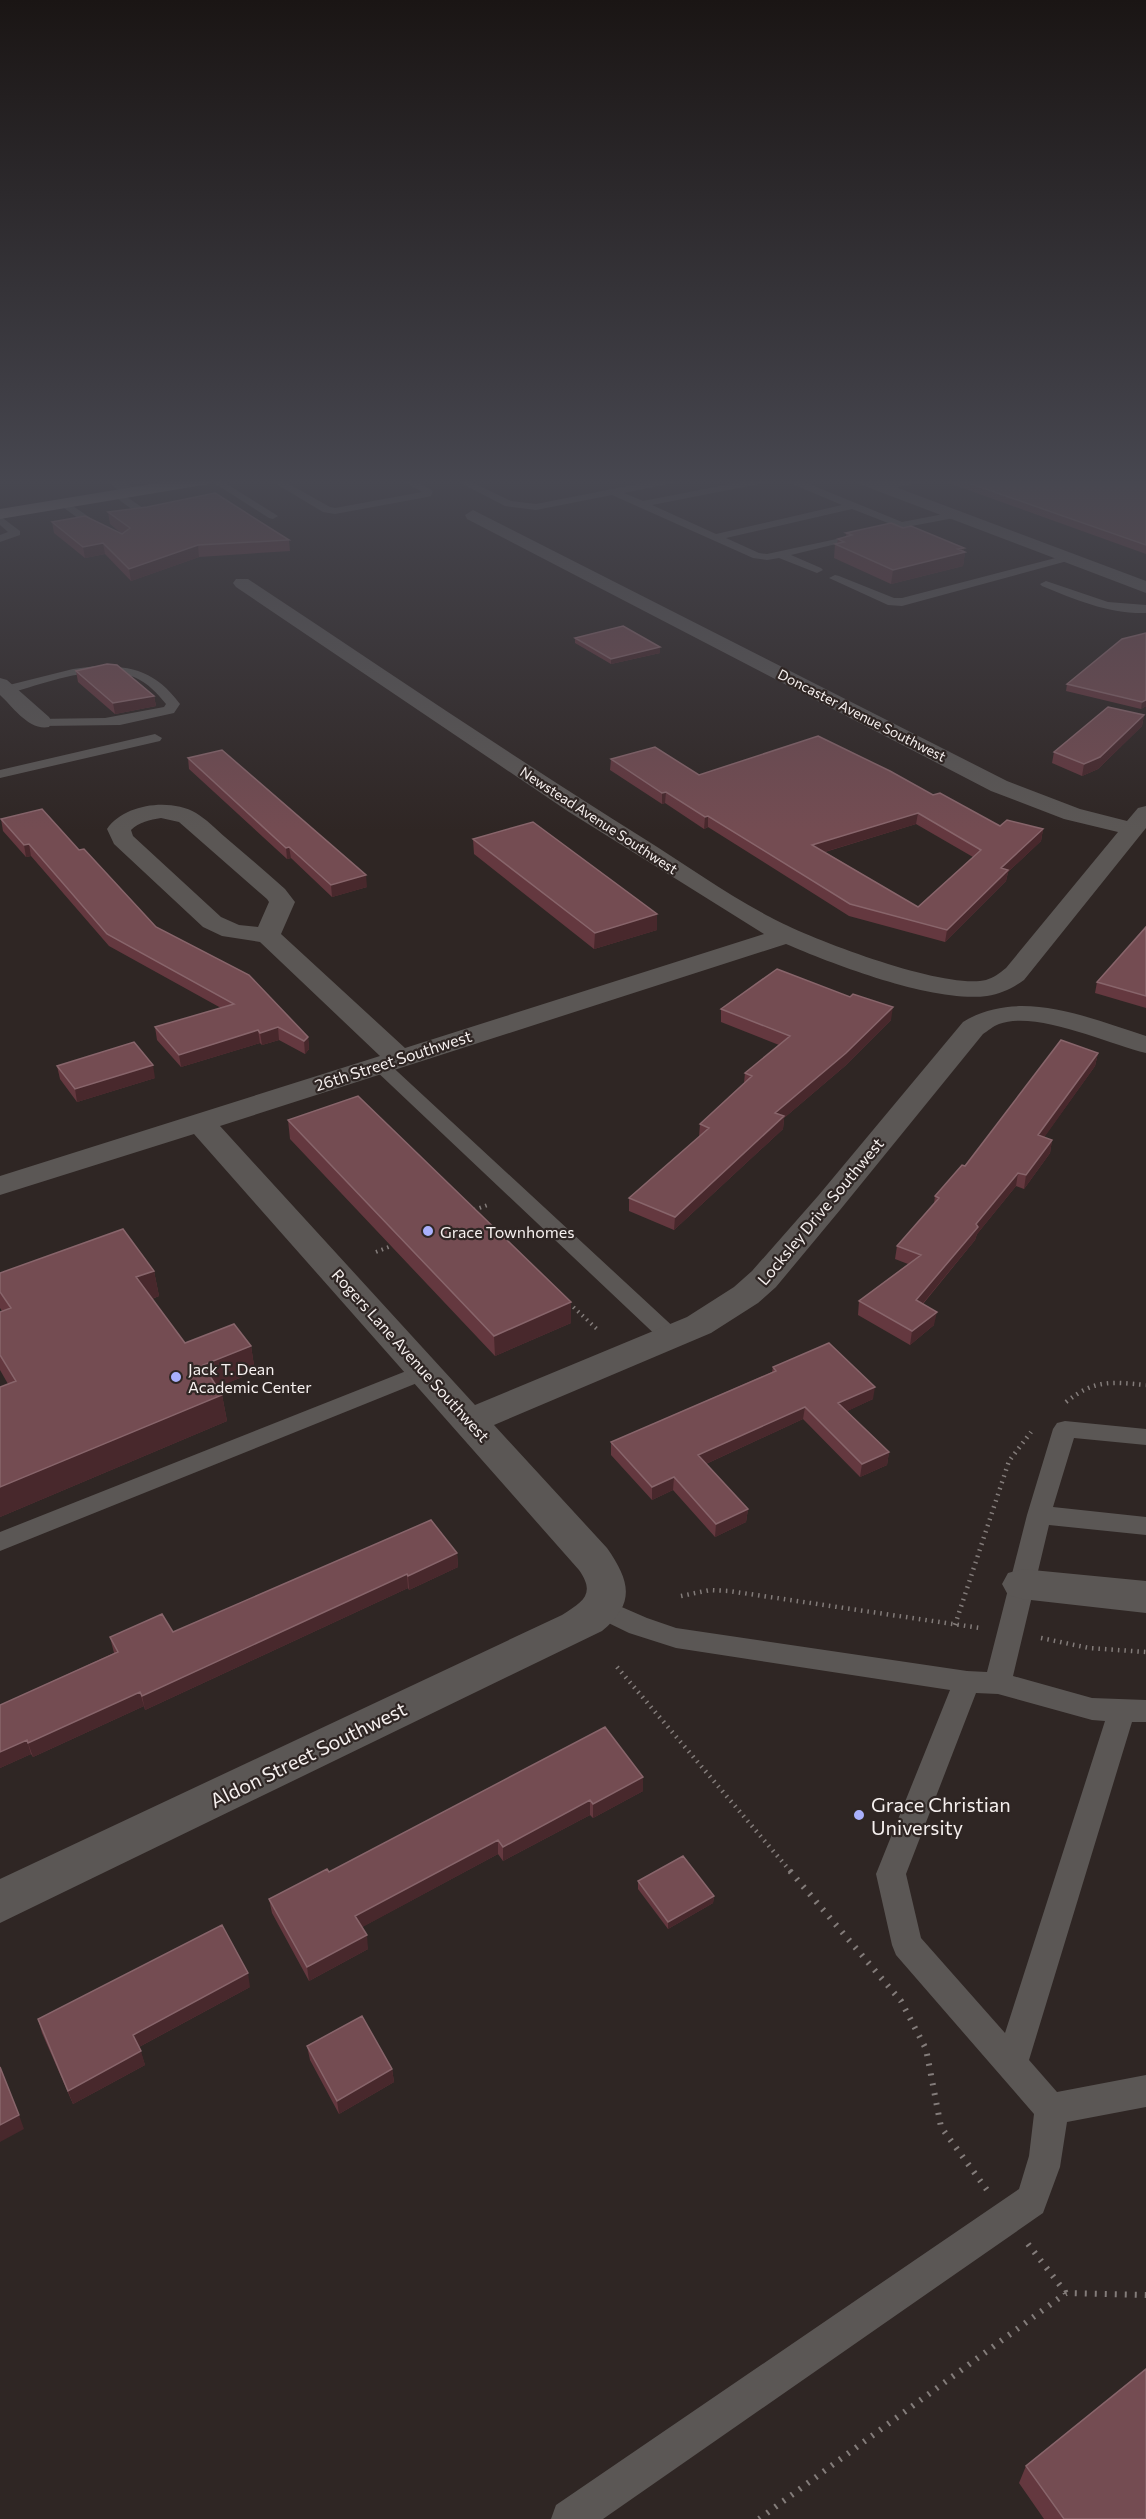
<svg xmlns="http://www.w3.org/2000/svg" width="1146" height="2519" font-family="Commissioner,sans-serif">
  <rect width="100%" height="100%" fill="#2f2624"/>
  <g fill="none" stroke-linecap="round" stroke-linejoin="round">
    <path stroke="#837c7a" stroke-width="4" stroke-dasharray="1.5 4.5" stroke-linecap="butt" d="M474 1210 490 1204
      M376 1252 391 1246
      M569 1303 599 1331"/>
    <path stroke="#837c7a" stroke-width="4.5" stroke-dasharray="1.5 5" stroke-linecap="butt" d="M1066 1402C1095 1379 1111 1382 1146 1385
      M681 1596 710 1590 729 1591 980 1628
      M955 1625 1009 1461 1031 1432
      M1041 1638 1089 1648 1146 1652
      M617 1667 791 1872"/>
    <path stroke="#837c7a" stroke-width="6" stroke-dasharray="2 8" stroke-linecap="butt" d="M790 1871 901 2001 926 2049 941 2127 987 2190
      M1028 2244 1066 2293
      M759 2519 1066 2293 1146 2295"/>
    <path fill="#5b5755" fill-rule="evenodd" d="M208 479H219L278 516 273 519 269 518Z
      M268 479H280L330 507 335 508 422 492 400 479H412L433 491 431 496 427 497 335 514 323 512Z
      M453 479H465L511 501 536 504 664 479H682L677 482 624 493 643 501 756 479H774L769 482 652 505 716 534 842 505 785 481 784 479H797L902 522 954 512 959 515 954 518 901 528 852 509 726 538 759 553 767 554 869 532V536L791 555 821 568 823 570 817 573 779 558 767 560 753 558 612 495 536 510 505 506Z
      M118 491 149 512V516H141L114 496 113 494Z
      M64 500 98 523 112 529 107 532 90 527 60 505V501Z
      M0 516 20 531V535L0 542V535L8 532 0 525Z
      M1067 555 1073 558 1071 560 902 606 888 605 829 578 835 575 839 576 894 598H902Z
      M1046 581 1108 602 1146 605V613C1109 614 1076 600 1042 586L1040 584Z
      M96 666C134 666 156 672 180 704L174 713 120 725 41 726 34 722 36 719 105 718 164 707 166 704C157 693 148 683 134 677 95 662 44 684 6 694L0 691 1 687 73 669Z
      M155 734 162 738 160 741 0 778V770Z
      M379 1059 385 1060 679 1332 682 1337 679 1342 671 1344 663 1342 373 1068 370 1064 373 1060Z
      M424 1364 432 1367 435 1372 432 1377 0 1551V1532Z
      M1065 1421 1146 1429V1445L1074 1438 1053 1507 1146 1517V1535L1049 1525 1013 1676 1092 1698 1146 1700V1722H1132L1029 2060 1057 2092 1146 2075V2107L1067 2122 1060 2167 1043 2213 603 2519H551L556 2505 1019 2189 1029 2156 1034 2114 896 1955 892 1945 876 1874 950 1690 676 1648 629 1633 592 1615 588 1608 592 1601 601 1598 647 1618 676 1628 967 1671 987 1672 1027 1515 1053 1429 1057 1423ZM976 1693 998 1694 1092 1720 1105 1721 1005 2033 921 1938 906 1874Z"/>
    <path fill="#5b5755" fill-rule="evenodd" d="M104 479H122L139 492 131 497 125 495Z
      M893 479H924L922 482 879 491 871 486 873 483Z
      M473 510 1007 781 1080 809 1127 821 1138 808 1146 806V828L1024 980C1013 988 1001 994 987 996 934 1003 835 965 786 944L220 1126 475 1405 687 1317 734 1287 752 1271 818 1196 963 1022C1019 987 1089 1018 1146 1036V1053C1108 1044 1036 1010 999 1024 993 1026 988 1031 983 1034L840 1210 776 1287 758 1303 711 1333 494 1425 607 1548C630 1581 636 1603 602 1631L0 1923V1879L562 1615C583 1602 596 1594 579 1570L194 1134 0 1195V1176L380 1056 260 942 222 936 203 927 114 844 107 829C124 804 170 798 196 813 206 819 216 829 225 837 245 854 265 871 285 889L295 902 281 934 405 1048 764 934 569 812 236 587 233 583 236 579H248C380 666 510 755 643 838 685 864 726 894 770 917 810 939 944 990 986 980 993 978 1000 973 1006 968L1118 832 1064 819 991 791 467 519 465 515ZM161 818 179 822 267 899 269 902 258 927 239 925 221 917 133 836 131 830C139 822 150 820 161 818Z
      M0 678 7 680 49 717 52 722 49 727C29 731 13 707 0 695Z
      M1022 1569 1146 1581V1613L1022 1599 1008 1595 1002 1584 1008 1573Z"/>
    <path fill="#5b5755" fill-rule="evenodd" d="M852 479H874L1146 581V593L854 482Z"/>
    <path fill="#8d8580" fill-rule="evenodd" d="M182 479H217L209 484 0 519V509Z"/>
  </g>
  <path fill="#64383f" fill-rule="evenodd" d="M938 479H1146V554L960 487Z
    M108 512 289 540 290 551 199 557 131 581 105 554 85 558 54 533 52 522 122 534 110 524Z
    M846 533 964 552H965L963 566 891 584 834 558 835 544 837 543 838 539 846 537Z
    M1146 633V706L1141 709 1066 691 1067 684Z
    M575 638 660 647V653L611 664 575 643Z
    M76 671 154 696 156 706 115 714 78 682Z
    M1144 715 1142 726 1098 769 1082 776 1052 763 1054 752Z
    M188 758 367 887 332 897 291 858 287 859 189 769Z
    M611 759 699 775 933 795 1000 826 1043 829 1041 841 1008 872 1006 881 945 942 849 916 708 827 704 829 665 803 662 804 610 770ZM916 824 973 857 918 907 825 852Z
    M1 819 79 850 156 927 308 1037 309 1049 305 1054 279 1040 262 1045 260 1043 181 1067 157 1040 155 1027 221 1008 109 946 31 856 26 857 3 831Z
    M473 839 657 914V930L594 949 474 854Z
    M1146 927V1008L1095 993 1097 982Z
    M721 1009 891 1020 845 1066 784 1118 783 1129 674 1230 629 1211V1198L699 1137 700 1124 744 1083 745 1073 779 1045 721 1022Z
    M1098 1053 1095 1066 1044 1137 1052 1140 1050 1153 1024 1189 1016 1186 977 1234 975 1240 923 1304 934 1325 910 1345 858 1315 859 1301 908 1264 895 1259 897 1246 934 1204 935 1196Z
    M57 1066 155 1078 77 1102 60 1079Z
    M288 1120 571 1302V1323L495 1356 290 1139Z
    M154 1271 159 1296 152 1299 185 1343 251 1346 255 1372 217 1387 222 1395 227 1421 0 1517V1387L8 1384 0 1370V1312L2 1311 0 1308V1273Z
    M773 1367 873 1399 847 1411 889 1452 887 1465 860 1477 803 1419 706 1464 748 1509 746 1522 715 1537 673 1490 652 1500 611 1455V1442L772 1372Z
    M457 1553 458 1567 409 1590 408 1588 145 1710 144 1706 33 1757 31 1754 0 1768V1705L114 1653 110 1637 173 1632Z
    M605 1727 643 1791 593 1818 590 1815 503 1861 498 1854 362 1927 368 1949 309 1981 272 1913 269 1899 329 1872Z
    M638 1881 714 1896 713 1903 668 1929 638 1889Z
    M250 1987 139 2047 145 2065 73 2104 42 2033 38 2019Z
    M307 2046 392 2069 394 2082 339 2114 310 2060Z
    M1026 2466 1146 2519H1044L1019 2483Z"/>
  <path fill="#48282c" d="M103 543 105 554 85 558 83 547Z
    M198 545 199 557 131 581 129 569Z
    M964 548V553L965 552 963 566 891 584 893 570Z
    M660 647V653L611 664V659Z
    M154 696 156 706 115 714 113 703Z
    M1146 700V706L1141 709 1142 702Z
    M1144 715 1142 726 1098 769 1082 776 1084 764Z
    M666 792 665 803 662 804V793Z
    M918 813 916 824 811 856 812 845Z
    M708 816V827L704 829 705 817Z
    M1043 829 1041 841 1008 872 1006 881 945 942 947 930 1001 868Z
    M29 844 31 856 26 857 24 845Z
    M289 847 291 858 287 859 286 848Z
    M366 875 367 887 332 897 331 885Z
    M657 914V930L594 949 595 933Z
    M893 1007 891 1020 845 1066 784 1118 783 1129 674 1230 675 1217 775 1113Z
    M278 1027 279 1040 262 1045 260 1033Z
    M258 1030 260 1043 181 1067 179 1055Z
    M308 1037 309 1049 305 1054 304 1041Z
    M1098 1053 1095 1066 1036 1149 1038 1135Z
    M153 1065 155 1078 77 1102 75 1089Z
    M1052 1140 1050 1153 1024 1189 1026 1175Z
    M1018 1173 1016 1186 977 1234 975 1240 914 1314 916 1300 976 1224Z
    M154 1271 159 1296 141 1303 136 1277Z
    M571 1302V1323L495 1356 494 1336Z
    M937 1312 934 1325 910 1345 912 1331Z
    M251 1346 255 1372 207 1391 203 1365Z
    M875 1387 873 1399 837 1416 838 1403Z
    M222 1395 227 1421 0 1517V1487Z
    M805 1407 803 1419 697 1468 698 1455Z
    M889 1452 887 1465 860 1477 862 1464Z
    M674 1477 673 1490 652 1500V1487Z
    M748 1509 746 1522 715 1537 716 1524Z
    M457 1553 458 1567 409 1590 408 1576Z
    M407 1574 408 1588 145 1710 142 1696Z
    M140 1692 144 1706 33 1757 28 1743Z
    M27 1740 31 1754 0 1768V1752Z
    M643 1777V1791L593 1818V1804Z
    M590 1800V1815L503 1861V1847Z
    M498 1840V1854L357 1930 355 1916Z
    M714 1896 713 1903 668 1929V1922Z
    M367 1935 368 1949 309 1981 307 1967Z
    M248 1973 250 1987 137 2048 133 2035Z
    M141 2051 145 2065 73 2104 68 2091Z
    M392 2069 394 2082 339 2114 337 2101Z
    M19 2115 24 2129 0 2142V2125Z"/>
  <path fill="#744c52" stroke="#88656b" stroke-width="1.5" fill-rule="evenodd" d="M957 479H1146V545L960 480Z
    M215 493 289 540 198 545 129 569 103 543 83 547 52 522 85 516 122 534 130 528 108 512 147 507Z
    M891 523 903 528 911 526 964 548 958 549 965 552 893 570 835 544 844 542 838 539 852 535 846 533Z
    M623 626 660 647 611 659 575 638Z
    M1146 633V700L1142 702 1067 684 1122 639Z
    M107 664 117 665 154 696 113 703 76 671Z
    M1108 707 1144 715 1100 757 1084 764 1054 752Z
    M818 736 890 771 933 795 940 793 1000 826 1007 820 1043 829 1001 868 1008 870 947 930 850 904 708 816 705 817 666 792 662 793 611 759 655 747 699 775ZM918 813 981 850 918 907 812 845Z
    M222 750 366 875 331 885 289 847 286 848 188 758Z
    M42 809 79 850 84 849 156 927 249 975 308 1037 304 1041 278 1027 260 1033 258 1030 179 1055 155 1027 234 1004 107 934 29 844 24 845 1 819Z
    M533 822 657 914 595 933 473 839Z
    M1146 927V996L1097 982Z
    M777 969 850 997 853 994 893 1007 846 1053 775 1113 784 1116 675 1217 629 1198 709 1128 700 1124 752 1076 745 1073 790 1036 721 1009Z
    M1061 1040 1098 1053 1038 1135 1052 1140 1026 1175 1018 1173 976 1224 978 1227 916 1300 937 1312 912 1331 859 1301 921 1255 897 1246 939 1198 935 1196 962 1165 965 1166Z
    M134 1042 153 1065 75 1089 57 1066Z
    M358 1096 571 1302 494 1336 288 1120Z
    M123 1229 154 1271 136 1277 185 1343 234 1324 251 1346 203 1365 222 1395 0 1487V1387L16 1381 0 1355V1312L11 1308 0 1292V1273Z
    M829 1343 875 1387 838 1403 889 1452 862 1464 805 1407 698 1455 748 1509 716 1524 674 1477 652 1487 611 1442 776 1371 773 1367Z
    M431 1520 457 1553 408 1576 407 1574 142 1696 140 1692 28 1743 27 1740 0 1752V1705L118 1652 110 1637 162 1614 173 1632Z
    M605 1727 643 1777 593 1804 590 1800 503 1847 498 1840 355 1916 367 1935 307 1967 269 1899 327 1869 329 1872Z
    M683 1856 714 1896 668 1922 638 1881Z
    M222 1925 248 1973 133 2035 141 2051 68 2091 38 2019Z
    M362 2016 392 2069 337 2101 307 2046Z
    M0 2067 19 2115 0 2125Z
    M1146 2369V2519H1064L1026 2466Z"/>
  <linearGradient id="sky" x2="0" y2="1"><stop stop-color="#1a1514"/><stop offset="0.58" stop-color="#474750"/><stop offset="1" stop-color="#474750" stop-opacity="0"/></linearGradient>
  <rect width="1146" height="831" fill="url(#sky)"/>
  <g fill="#a9b0fc" stroke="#2f2624" stroke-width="2">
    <circle cx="428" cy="1231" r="6"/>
    <circle cx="176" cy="1377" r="6"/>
    <circle cx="859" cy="1815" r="6"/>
  </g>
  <g text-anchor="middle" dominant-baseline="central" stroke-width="4.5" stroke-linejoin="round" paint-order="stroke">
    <g font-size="14" fill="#f6f0ef" stroke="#2f2624">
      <text transform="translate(862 715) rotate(27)">Doncaster Avenue Southwest</text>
      <text transform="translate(599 820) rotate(33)">Newstead Avenue Southwest</text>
    </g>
    <g font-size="16" fill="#f6f0ef" stroke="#2f2624">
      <text transform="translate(393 1060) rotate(-18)">26th Street Southwest</text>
      <text transform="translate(820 1211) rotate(-50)">Locksley Drive Southwest</text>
      <text transform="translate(411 1355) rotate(48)">Rogers Lane Avenue Southwest</text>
    </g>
    <g font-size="16" fill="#f6f0ef" stroke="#2f2624" text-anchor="start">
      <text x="440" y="1231">Grace Townhomes</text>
      <text x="188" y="1368">Jack T. Dean<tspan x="188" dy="18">Academic Center</tspan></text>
    </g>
    <g font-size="20" fill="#f6f0ef" stroke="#2f2624">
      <text transform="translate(308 1754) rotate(-26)">Aldon Street Southwest</text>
    </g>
    <g font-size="20" fill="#f6f0ef" stroke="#2f2624" text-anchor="start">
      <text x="871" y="1804">Grace Christian<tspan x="871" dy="23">University</tspan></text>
    </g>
  </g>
</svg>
